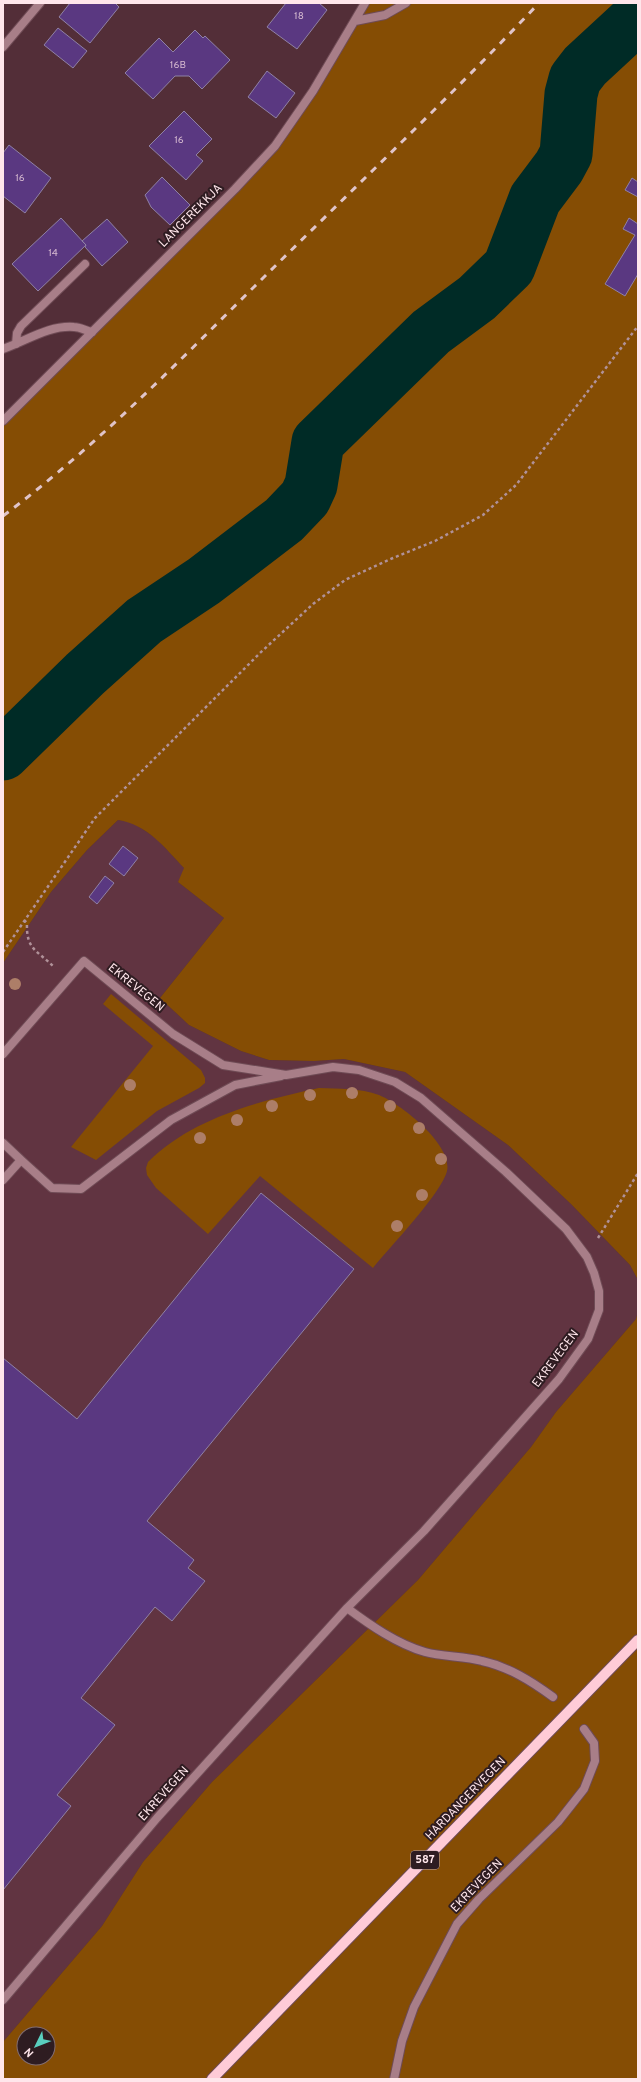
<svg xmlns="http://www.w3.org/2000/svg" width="641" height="2082" font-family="Overpass,sans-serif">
  <rect width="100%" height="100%" fill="#532e38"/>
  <path fill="#613441" d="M118 820 132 822 157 839 185 869 178 882 224 918 160 998 189 1025 241 1051 269 1060 314 1061 344 1059 405 1072 508 1145 571 1204 630 1265 638 1280V1311L636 1319 556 1412 531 1447 418 1580 212 1782 143 1862 102 1926 3 2042V963L51 892 87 850Z"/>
  <path fill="#854d04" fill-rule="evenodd" d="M365 3H638V1280L630 1265 571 1204 508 1145 405 1072 344 1059 314 1061 269 1060 241 1051 189 1025 160 998 224 918 178 882 184 868C165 848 147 824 118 820L87 850 51 892 3 963V421L275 146Z
    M111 994 201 1070 205 1078V1083L199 1088 157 1111 96 1160 71 1147 153 1046 103 1004Z
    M319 1088C339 1089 360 1088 379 1095 401 1104 453 1145 447 1171 441 1194 390 1247 373 1268L260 1176 208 1234 156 1188 147 1175 146 1168 148 1162C192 1118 259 1101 319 1088Z
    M638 1311V2079H3V2042L102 1926 143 1862 212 1782 418 1580 531 1447 556 1412 636 1319ZM24 2034H48V2058H24Z"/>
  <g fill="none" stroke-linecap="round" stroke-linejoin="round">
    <path stroke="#002b26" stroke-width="53" d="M3 754 85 674 144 621 204 581 284 520 305 498 311 485 318 442 431 332 477 298 509 267 535 199 559 167 566 154 571 94 575 79 585 66 638 17"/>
  </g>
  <path fill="#5a3881" stroke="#8f81a5" d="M70 3H115L119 7 90 43 59 17Z
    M286 3H319L327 10 297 49 267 27Z
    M58 28 87 51 73 68 44 45Z
    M195 30 203 38 205 36 230 60 202 89 189 76H175L153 99 125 73 159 38 173 52Z
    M267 71 295 93 276 118 248 97Z
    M184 111 212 139 196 155 203 161 186 180 149 146Z
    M9 145 51 178 25 213 3 196V153Z
    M162 177 190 205 170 225 151 207 145 195Z
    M632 178 638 182V197L625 190Z
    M61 218 86 245 38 291 12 264Z
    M629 218 638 224V274L625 296 605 284 635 235 623 229Z
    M107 219 128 242 102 266 85 247 86 245 82 241Z
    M123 846 138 858 124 876 109 864Z
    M105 876 114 883 97 904 89 897Z
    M261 1193 354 1269 147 1521 194 1560 188 1568 205 1581 172 1621 155 1607 81 1698 115 1725 57 1795 71 1806 3 1890V1358L77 1419Z"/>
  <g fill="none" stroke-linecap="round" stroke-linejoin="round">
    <defs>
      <path id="lane" d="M3 47 40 3
        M16 344 17 333 21 326 85 264
        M3 349C26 341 49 325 74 327 80 327 86 331 92 332
        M3 1054 84 961 173 1034 223 1065 286 1075 333 1067 359 1070 395 1082 421 1098 506 1172 566 1229 587 1257 594 1273 599 1291V1310L588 1339 559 1379 424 1531 347 1608 157 1818 3 2000
        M3 1143 21 1160
        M3 1180 21 1160 52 1188 81 1189 171 1120 235 1085 281 1076
        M347 1608C370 1625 397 1644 425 1652 443 1657 464 1656 482 1661 509 1667 531 1681 553 1697
        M394 2079 402 2041 414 2007 457 1924 479 1899 558 1822 584 1789 595 1761 594 1743 584 1729"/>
      <path id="street" d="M355 21 385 15 406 3
        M3 421 235 189 275 146 313 91 365 3"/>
      <path id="primary" d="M212 2079 638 1640"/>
    </defs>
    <use href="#lane" stroke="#6f4b55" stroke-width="10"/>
    <use href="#street" stroke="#6f4b55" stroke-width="10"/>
    <use href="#primary" stroke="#6f4b55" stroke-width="12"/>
    <path stroke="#b09199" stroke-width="2.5" stroke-dasharray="3 3" stroke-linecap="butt" d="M24 920 27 923C26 950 37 950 54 967
      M3 952 95 818 260 653 313 604 345 580 393 558 435 541 483 515 516 485 638 326
      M598 1238 638 1173"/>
    <use href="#lane" stroke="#a87e88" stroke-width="8"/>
    <use href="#street" stroke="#a87e88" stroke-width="8"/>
    <use href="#primary" stroke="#ffcbd7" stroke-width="10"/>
    <path stroke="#e0c4ca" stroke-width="3" stroke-dasharray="7 7" stroke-linecap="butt" d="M3 516C98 445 180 360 264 277 356 186 450 97 539 3"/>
  </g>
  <g fill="#ad7e68">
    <circle cx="15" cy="984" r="6"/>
    <circle cx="130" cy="1085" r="6"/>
    <circle cx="352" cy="1093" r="6"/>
    <circle cx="310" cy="1095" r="6"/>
    <circle cx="272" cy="1106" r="6"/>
    <circle cx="390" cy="1106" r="6"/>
    <circle cx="237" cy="1120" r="6"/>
    <circle cx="419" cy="1128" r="6"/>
    <circle cx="200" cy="1138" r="6"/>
    <circle cx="441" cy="1159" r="6"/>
    <circle cx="422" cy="1195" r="6"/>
    <circle cx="397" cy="1226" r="6"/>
  </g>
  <g text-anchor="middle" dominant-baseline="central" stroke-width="4" stroke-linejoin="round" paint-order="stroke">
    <g font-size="10" fill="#d6bad0">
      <text x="299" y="16">18</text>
      <text x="178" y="65">16B</text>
      <text x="179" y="140">16</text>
      <text x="20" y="178">16</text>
      <text x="53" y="253">14</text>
    </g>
    <rect fill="#2e1c21" stroke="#c0a9ae" stroke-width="1" x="411" y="1851" width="28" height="18" rx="3"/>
    <g font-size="11" font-weight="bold" fill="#ffe6eb">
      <text x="425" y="1860">587</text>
    </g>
    <g font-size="12" fill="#ffe6eb" stroke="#2e1c21">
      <text transform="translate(191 216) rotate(-45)">LANGEREKKJA</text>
      <text transform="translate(136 988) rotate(39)">EKREVEGEN</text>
      <text transform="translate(556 1359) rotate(-53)">EKREVEGEN</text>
      <text transform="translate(164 1794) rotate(-48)">EKREVEGEN</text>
      <text transform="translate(466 1799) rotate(-46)">HARDANGERVEGEN</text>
      <text transform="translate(477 1886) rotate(-46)">EKREVEGEN</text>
    </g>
  </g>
  <rect width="641" height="2082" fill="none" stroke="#ffe6eb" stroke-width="8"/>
  <g transform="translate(36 2046) rotate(227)"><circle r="19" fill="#2e1c21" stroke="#826d72"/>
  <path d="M0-3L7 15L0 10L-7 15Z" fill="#59cebe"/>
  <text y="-6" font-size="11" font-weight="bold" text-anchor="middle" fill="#ffe6eb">N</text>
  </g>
</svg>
